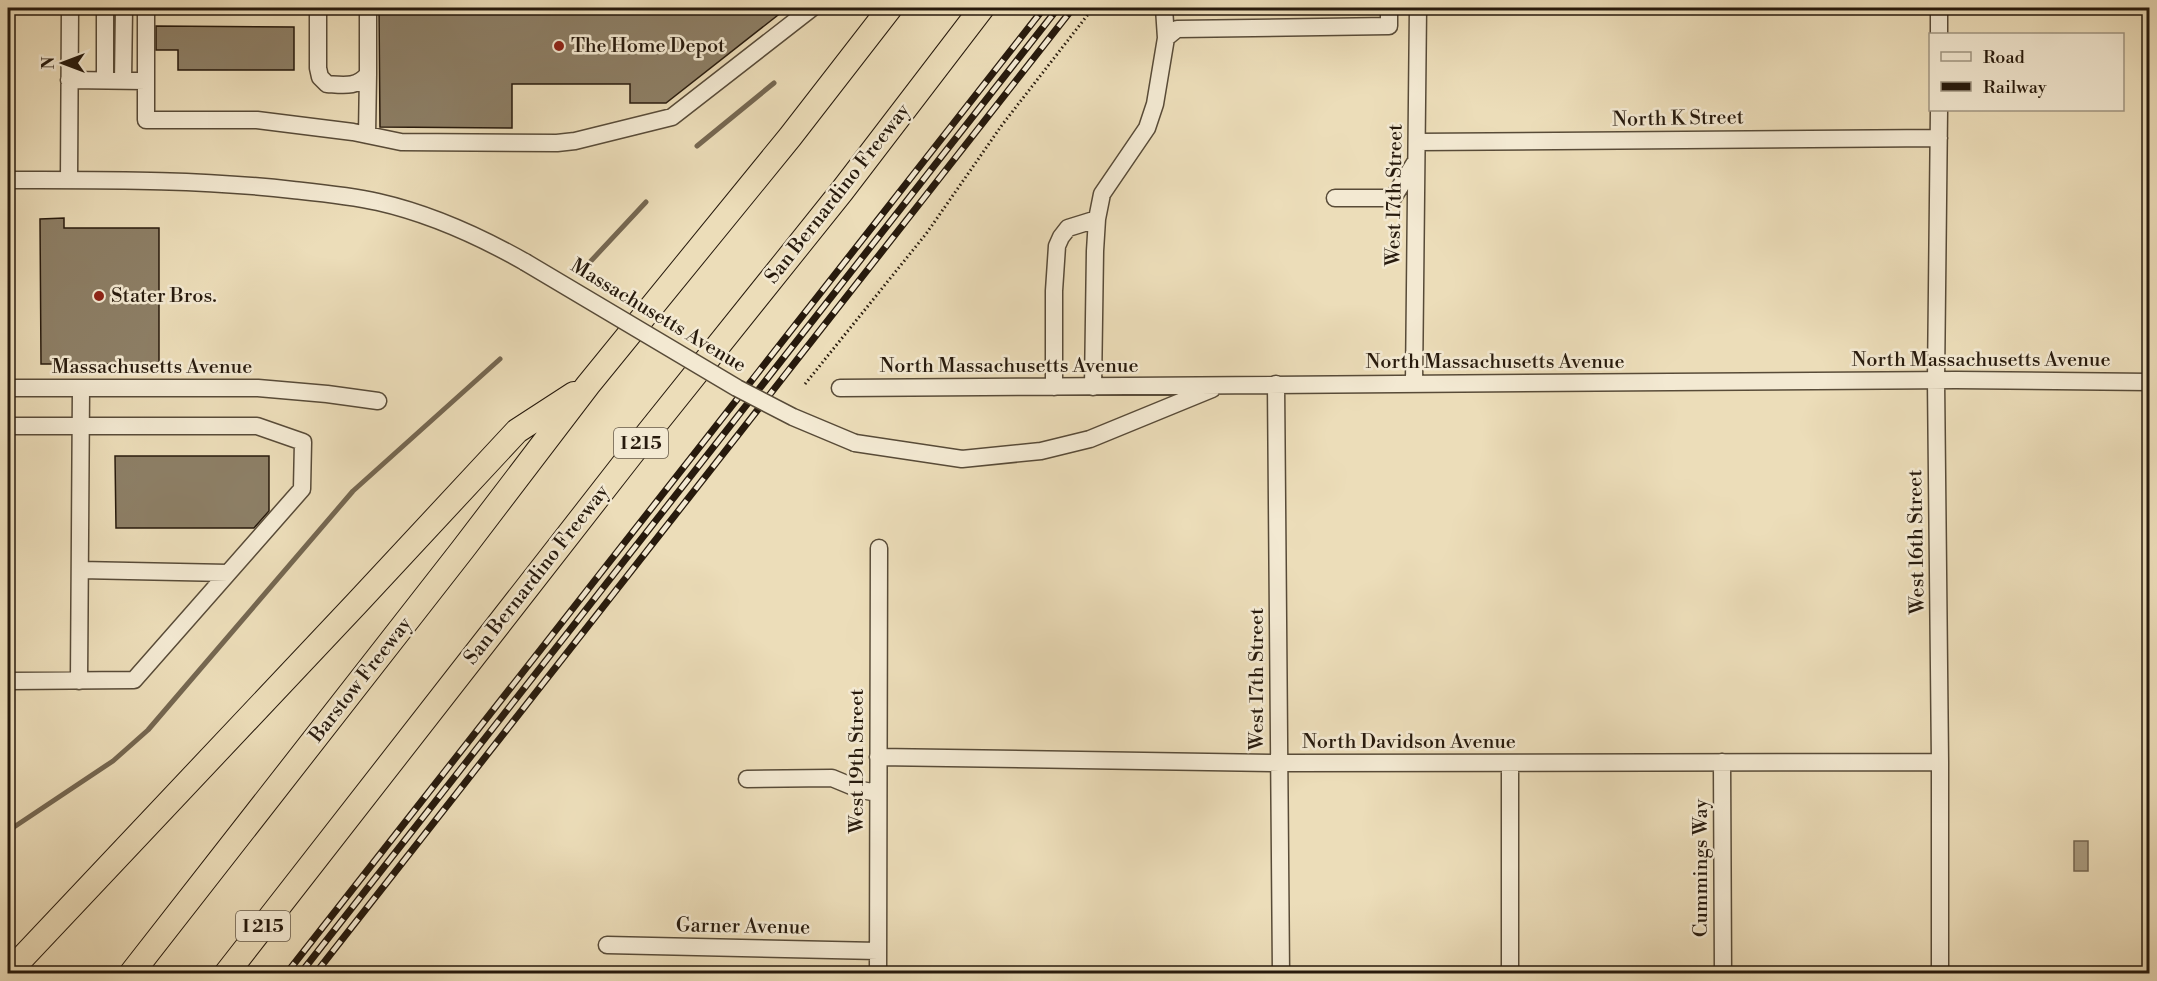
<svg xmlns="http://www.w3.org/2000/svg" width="2157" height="981" font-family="'Libre Bodoni',serif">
  <rect width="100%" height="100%" fill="#ecddb9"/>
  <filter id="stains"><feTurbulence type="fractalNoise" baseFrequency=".00333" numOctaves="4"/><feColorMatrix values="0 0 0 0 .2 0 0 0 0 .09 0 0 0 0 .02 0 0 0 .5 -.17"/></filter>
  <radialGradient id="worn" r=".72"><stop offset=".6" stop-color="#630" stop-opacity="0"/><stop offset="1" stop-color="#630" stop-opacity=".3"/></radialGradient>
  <path fill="#a99b7f" stroke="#756751" stroke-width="1.5" d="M2074 841H2088V871H2074Z"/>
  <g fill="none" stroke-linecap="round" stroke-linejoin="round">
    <path stroke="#756751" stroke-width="5" d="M697 146 774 83
      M590 262 646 202
      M8 831 113 761 148 730 353 491 500 359"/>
  </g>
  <path fill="#8d7f66" stroke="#271a0d" stroke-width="1.5" d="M379 8H787L666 103H630V84H512V128L380 127Z
    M156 26 294 27V70H178V50H156Z
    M64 218V228H159V364H41L40 219Z
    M115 456H269V511L254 528H116Z"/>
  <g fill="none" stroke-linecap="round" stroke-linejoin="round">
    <defs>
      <path id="minor" d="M318 8V68L320 77 327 84C343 85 357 88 368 74V8
        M1164 8 1166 38
        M1939 8V34
        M69 80 146 81V120H257L353 132 401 142 557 143 575 141 672 117 812 8
        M105 80V8
        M123 81 124 8
        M146 81V8
        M1939 110 1936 380 1940 762V974
        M367 135 368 74
        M1417 142 1939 138
        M8 180C103 180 198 179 293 190 321 193 351 196 378 202 431 214 479 236 525 262
        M69 180 70 8
        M1335 198H1393L1416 161
        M1414 383 1418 8
        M1276 384 1281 974
        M1054 387V291L1057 246 1061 237 1068 228 1097 219
        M1093 387 1095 251 1097 219 1102 194 1147 128 1155 104 1166 38 1177 29 1389 26V8
        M8 388H258L327 394 378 401
        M840 388 1956 380 2150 382
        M8 426H257L303 442 302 489 134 680 8 681
        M855 443 962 459 1041 451 1090 439 1212 389
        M80 570 228 573
        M79 681 81 388
        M878 757 1279 763 1940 762
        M1722 762 1723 974
        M1510 763V974
        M747 779 832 778 861 790 878 793
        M607 945 878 951
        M878 974 879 548"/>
      <path id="highway" d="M8 973 357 603 517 431 574 394
        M131 974 463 549 588 385 790 137 890 8
        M226 974 633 452 842 191 982 8"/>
    </defs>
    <use href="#minor" stroke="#584b38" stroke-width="19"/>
    <use href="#highway" stroke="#271a0d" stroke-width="26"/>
    <path stroke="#271a0d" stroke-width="3" stroke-dasharray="1.5 3" stroke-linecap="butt" d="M805 384 926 234 1002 125 1093 8"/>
    <use href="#minor" stroke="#f3e9d2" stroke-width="16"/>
    <use href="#highway" stroke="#ecddb9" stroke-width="24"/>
    <defs>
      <path id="rail" d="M286 974 1044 8
        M300 974 1058 8
        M315 974 1073 8"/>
    </defs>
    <use href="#rail" stroke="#271a0d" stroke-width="7"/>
    <use href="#rail" stroke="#f3e9d2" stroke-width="4.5" stroke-dasharray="14" stroke-linecap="butt"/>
    <defs>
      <path id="minor-bridge" d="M525 262 737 388 793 417 855 443"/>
    </defs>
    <use href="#minor-bridge" stroke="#584b38" stroke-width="19" stroke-linecap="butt"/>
    <use href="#minor-bridge" stroke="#f3e9d2" stroke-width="16"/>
  </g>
  <g fill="#8f2418" stroke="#f3e9d2" stroke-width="2">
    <circle cx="559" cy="46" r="6"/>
    <circle cx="99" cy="296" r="6"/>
  </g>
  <g text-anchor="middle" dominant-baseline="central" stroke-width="5" stroke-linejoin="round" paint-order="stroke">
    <g fill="#f3e9d2" stroke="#645848" stroke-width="1.5">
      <rect x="614" y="428" width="54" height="30" rx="4.5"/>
      <rect x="236" y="911" width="54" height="30" rx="4.5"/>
    </g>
    <g font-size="18" font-weight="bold" fill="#271a0d">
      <text x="641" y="443">I 215</text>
      <text x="263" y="926">I 215</text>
    </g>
    <g font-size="20" fill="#271a0d" stroke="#f3e9d2" text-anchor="start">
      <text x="571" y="46">The Home Depot</text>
      <text x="111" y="296">Stater Bros.</text>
    </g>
    <g font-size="20" fill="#271a0d" stroke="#f3e9d2">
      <text transform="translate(1678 119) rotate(-1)">North K Street</text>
      <text transform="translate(838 194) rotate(-52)">San Bernardino Freeway</text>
      <text transform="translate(1395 195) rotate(-89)">West 17th Street</text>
      <text transform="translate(658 316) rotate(31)">Massachusetts Avenue</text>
      <text x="1981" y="360">North Massachusetts Avenue</text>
      <text x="1495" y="362">North Massachusetts Avenue</text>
      <text x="1009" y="366">North Massachusetts Avenue</text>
      <text x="152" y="367">Massachusetts Avenue</text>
      <text transform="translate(1917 542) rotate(-91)">West 16th Street</text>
      <text transform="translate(537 575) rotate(-52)">San Bernardino Freeway</text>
      <text transform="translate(1257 679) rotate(-90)">West 17th Street</text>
      <text transform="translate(361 680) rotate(-52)">Barstow Freeway</text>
      <text x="1409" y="742">North Davidson Avenue</text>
      <text transform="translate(857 761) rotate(-90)">West 19th Street</text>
      <text transform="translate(1701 868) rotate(-90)">Cummings Way</text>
      <text transform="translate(743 927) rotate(1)">Garner Avenue</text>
    </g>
  </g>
  <rect width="2157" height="981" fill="none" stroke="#ecddb9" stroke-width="30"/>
  <rect x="9" y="9" width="2139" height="963" fill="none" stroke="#271a0d" stroke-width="3"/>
  <rect x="15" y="15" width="2127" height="951" fill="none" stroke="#271a0d" stroke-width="1.5"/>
  <rect x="1929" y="33" width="195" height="78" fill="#f3e9d2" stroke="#a19683" stroke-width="1.5"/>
  <rect x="1941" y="52" width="30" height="9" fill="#f3e9d2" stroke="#a19683" stroke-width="1.5"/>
  <text x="1983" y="63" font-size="18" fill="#271a0d">Road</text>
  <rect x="1941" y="82" width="30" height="9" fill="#271a0d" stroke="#a19683" stroke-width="1.5"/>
  <text x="1983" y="93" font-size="18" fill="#271a0d">Railway</text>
  <g transform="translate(63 63) rotate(270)" stroke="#f3e9d2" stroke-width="4.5" paint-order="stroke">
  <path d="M0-4.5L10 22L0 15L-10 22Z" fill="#271a0d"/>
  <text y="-9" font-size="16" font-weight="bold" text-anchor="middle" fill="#271a0d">N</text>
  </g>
  <rect width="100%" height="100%" filter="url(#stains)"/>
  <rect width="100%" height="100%" fill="url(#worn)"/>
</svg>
